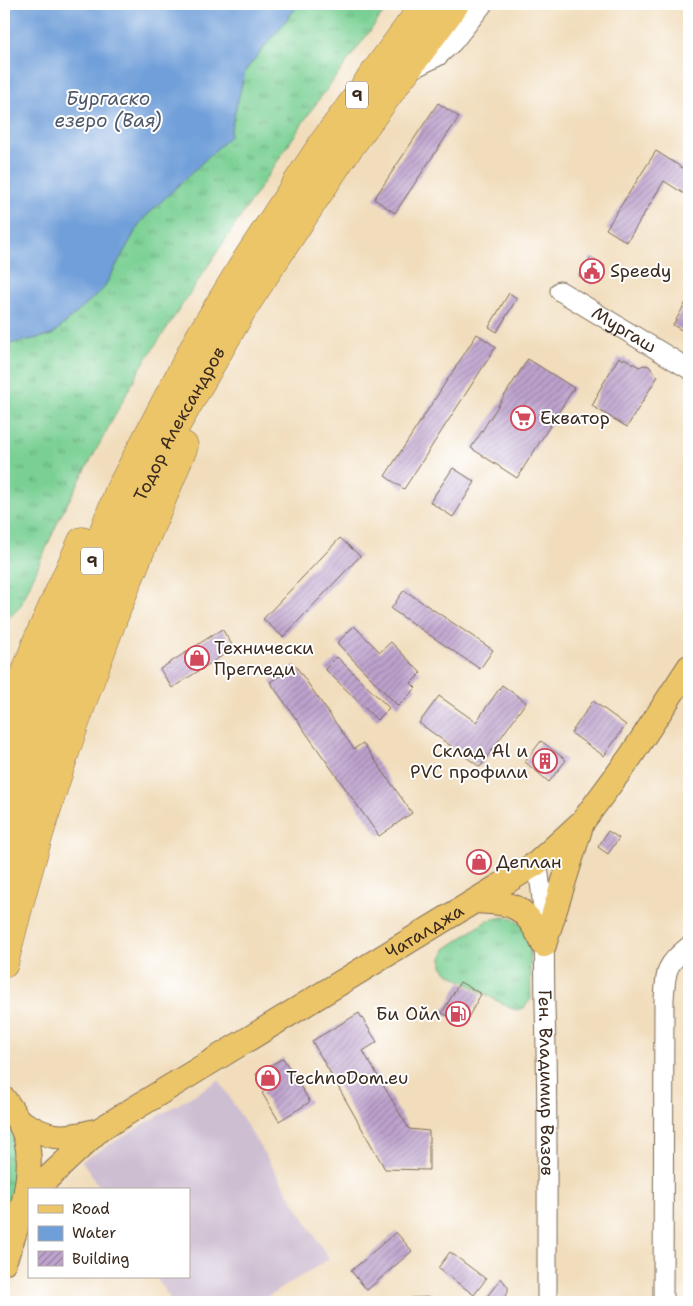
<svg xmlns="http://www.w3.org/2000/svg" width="693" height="1306" font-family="'Shantell Sans',sans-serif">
  <defs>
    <pattern id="grass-tufts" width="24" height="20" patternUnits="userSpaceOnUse" patternTransform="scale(1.25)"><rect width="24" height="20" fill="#7ad094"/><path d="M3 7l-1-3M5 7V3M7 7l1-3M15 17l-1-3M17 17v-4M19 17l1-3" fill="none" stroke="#65a978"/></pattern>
    <pattern id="building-hatch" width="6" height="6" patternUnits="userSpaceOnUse" patternTransform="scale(1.25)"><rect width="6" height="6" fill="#bda2cd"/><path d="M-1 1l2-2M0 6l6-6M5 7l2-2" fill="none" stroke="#9b84a6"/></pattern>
  </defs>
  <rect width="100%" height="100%" fill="#fff"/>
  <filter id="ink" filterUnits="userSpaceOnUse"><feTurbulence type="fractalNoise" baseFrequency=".02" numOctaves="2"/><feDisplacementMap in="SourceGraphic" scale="10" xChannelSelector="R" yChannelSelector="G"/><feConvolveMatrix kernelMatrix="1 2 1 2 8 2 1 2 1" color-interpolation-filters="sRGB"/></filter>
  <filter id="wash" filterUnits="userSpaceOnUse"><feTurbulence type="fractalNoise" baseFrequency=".0096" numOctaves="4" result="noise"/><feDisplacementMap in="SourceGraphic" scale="20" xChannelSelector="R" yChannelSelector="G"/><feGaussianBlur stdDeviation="1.12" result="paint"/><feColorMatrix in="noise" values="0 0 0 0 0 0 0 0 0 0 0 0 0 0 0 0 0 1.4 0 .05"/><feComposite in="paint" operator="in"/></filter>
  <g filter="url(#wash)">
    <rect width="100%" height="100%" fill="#f1ddbc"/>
    <path fill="#cebed1" d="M219 1080 329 1259 259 1302H172L156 1277H189V1190H101L82 1161Z"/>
    <path fill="url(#grass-tufts)" stroke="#5a7d59" d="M299 4H390L312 109 141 367 60 517 20 607 4 622V345L52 335 103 289 141 221 229 137 245 71Z
      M503 917 513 918 523 927 530 941 531 999 524 1008 516 1010 510 1008 448 973 442 966V957L445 949 488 920Z
      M4 1112C9 1124 15 1136 16 1149 19 1173 12 1207 4 1230Z"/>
    <path fill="#6f9fd9" stroke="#55647c" d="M4 4H299L245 71 229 137 141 221 103 289 52 335 4 345Z"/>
    <g id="blocks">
      <path fill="url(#building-hatch)" d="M438 103 459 117 395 213 374 199Z
        M656 151 689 172V197L664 181 627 242 606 229Z
        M591 257 605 266 593 285 579 276Z
        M509 293 517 298 497 332 489 327Z
        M688 299 689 300V321L683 331 673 325Z
        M477 334 496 347 404 489 385 476Z
        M619 357 623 360 624 358 639 367 644 365 649 366 654 373 658 376 627 427 592 406 598 395 597 394Z
        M528 359 574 388 517 478 471 448Z
        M453 468 475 482 453 517 430 502Z
        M340 538 360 556 283 637 263 619Z
        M404 590 493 650 480 669 391 609Z
        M354 626 380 652 391 642 421 673 411 683 416 688 398 706 337 643Z
        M222 629 234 648 172 688 160 669Z
        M337 657 389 708 377 720 325 669Z
        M295 665 354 749 363 743 412 813 379 836 270 682Z
        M502 685 526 702 480 767 419 723 439 696 476 722Z
        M593 701 626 725 604 756 571 733Z
        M541 741 566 760 549 782 525 762Z
        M608 831 619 838 608 854 598 847Z
        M460 982 481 994 464 1025 442 1013Z
        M359 1013 377 1042 363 1051 409 1129 429 1131V1170L385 1169 312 1041Z
        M283 1058 310 1102 279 1121 262 1093 266 1090 256 1074Z
        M396 1232 412 1251 367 1290 351 1271Z
        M450 1252 486 1279 474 1295 438 1268Z
        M501 1278 508 1287V1292L503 1302H483Z
        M432 1297 433 1302H411V1298Z"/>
    </g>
  </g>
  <g filter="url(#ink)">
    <use href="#blocks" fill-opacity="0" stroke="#7b6955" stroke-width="1"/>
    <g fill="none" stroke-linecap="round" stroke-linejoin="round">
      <defs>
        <g id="minor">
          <path d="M410 70 438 56 453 42 483 4"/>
          <path id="s1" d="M560 291 689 369"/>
          <path id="s2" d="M537 863C546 910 544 960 545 1007 548 1105 547 1204 547 1302"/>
          <path d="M663 1302 664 1000C666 970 665 965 689 946"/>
        </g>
        <g id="major">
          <path d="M475 901C517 903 525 906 544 945"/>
          <path d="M544 945 582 823"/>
          <path d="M4 1099C13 1111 22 1124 26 1139 36 1176 17 1228 4 1262"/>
          <path d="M18 1120C49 1139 60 1140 95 1131"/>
          <path id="s3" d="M35 1190 99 1130 537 863 583 821 631 756 689 667"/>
        </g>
        <g id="highway">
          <path d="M4 733 37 641 82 541"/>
          <path d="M4 813 29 735 65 631 119 491 200 336 245 262 323 143 425 4"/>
          <path id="s4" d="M4 893 29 803 85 637 136 506 170 436 244 307 341 159 455 4"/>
          <path d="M4 964C30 856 64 750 103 646 127 579 157 513 184 446"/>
        </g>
      </defs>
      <use href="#minor" stroke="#7b6955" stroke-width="21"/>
      <use href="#major" stroke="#7b6955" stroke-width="26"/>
      <use href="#highway" stroke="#7b6955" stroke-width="29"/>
      <use href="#minor" stroke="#fff" stroke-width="19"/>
      <use href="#major" stroke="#edc569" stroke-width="24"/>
      <use href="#highway" stroke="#edc569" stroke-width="28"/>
    </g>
  </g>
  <defs>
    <symbol id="civic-ring" viewBox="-11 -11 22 22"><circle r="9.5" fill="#fff" stroke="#d1495b" stroke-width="1.5"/><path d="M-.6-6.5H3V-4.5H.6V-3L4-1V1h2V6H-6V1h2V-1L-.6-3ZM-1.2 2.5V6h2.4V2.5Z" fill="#d1495b"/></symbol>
    <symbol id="supermarket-ring" viewBox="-11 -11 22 22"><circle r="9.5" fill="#fff" stroke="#d1495b" stroke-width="1.5"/><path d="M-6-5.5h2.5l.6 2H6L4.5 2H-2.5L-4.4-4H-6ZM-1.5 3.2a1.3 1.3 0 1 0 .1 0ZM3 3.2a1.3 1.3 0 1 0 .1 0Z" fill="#d1495b"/></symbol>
    <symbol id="shop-ring" viewBox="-11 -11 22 22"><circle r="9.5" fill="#fff" stroke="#d1495b" stroke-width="1.5"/><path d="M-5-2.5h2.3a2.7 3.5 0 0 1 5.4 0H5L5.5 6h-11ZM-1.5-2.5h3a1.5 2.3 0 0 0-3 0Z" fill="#d1495b"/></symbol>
    <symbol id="building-ring" viewBox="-11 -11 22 22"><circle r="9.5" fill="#fff" stroke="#d1495b" stroke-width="1.5"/><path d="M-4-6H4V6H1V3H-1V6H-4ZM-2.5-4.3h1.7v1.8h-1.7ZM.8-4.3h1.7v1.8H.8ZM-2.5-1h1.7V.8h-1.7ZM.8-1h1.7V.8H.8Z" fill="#d1495b"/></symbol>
    <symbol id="fuel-ring" viewBox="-11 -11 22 22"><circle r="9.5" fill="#fff" stroke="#d1495b" stroke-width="1.5"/><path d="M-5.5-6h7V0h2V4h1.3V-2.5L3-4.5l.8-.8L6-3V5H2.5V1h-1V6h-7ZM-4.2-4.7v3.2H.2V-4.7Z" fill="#d1495b"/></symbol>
  </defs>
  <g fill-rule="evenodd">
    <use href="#civic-ring" x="578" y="257" width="28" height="28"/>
    <use href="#supermarket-ring" x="509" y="404" width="28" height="28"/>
    <use href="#shop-ring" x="183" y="644" width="28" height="28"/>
    <use href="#building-ring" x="531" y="747" width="28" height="28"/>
    <use href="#shop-ring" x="465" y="848" width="28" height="28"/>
    <use href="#fuel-ring" x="444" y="1000" width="28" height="28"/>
    <use href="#shop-ring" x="254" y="1064" width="28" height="28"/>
  </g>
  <g text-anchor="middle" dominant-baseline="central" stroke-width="4" stroke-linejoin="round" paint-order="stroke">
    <g fill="#fff" stroke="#766a62" stroke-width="1">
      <rect x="346" y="81.5" width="22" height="27" rx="4"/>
      <rect x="81" y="547.5" width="22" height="27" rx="4"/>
    </g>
    <g font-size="16" font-weight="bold" fill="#3b2a1e">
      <text x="357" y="95">9</text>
      <text x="92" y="561">9</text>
    </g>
    <g font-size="18" fill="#3b2a1e" stroke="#fff" text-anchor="start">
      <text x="610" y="271">Speedy</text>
      <text x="540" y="418">Екватор</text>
      <text x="214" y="648">Технически<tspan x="214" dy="21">Прегледи</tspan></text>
      <text x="528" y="751" text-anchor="end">Склад Al и<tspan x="528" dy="21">PVC профили</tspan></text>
      <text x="496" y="862">Деплан</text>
      <text x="440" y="1014" text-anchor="end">Би Ойл</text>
      <text x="286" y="1078">TechnoDom.eu</text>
    </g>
    <g font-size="18" fill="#3b2a1e" stroke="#fff">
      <text stroke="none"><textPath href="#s1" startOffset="75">Мургаш</textPath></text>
      <text stroke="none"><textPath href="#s4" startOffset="502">Тодор Александров</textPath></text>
      <text stroke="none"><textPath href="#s3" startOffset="469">Чаталджа</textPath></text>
      <text stroke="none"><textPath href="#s2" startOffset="220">Ген. Владимир Вазов</textPath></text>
    </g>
    <g font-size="19" font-style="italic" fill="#505969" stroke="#fff">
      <text x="108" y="98">Бургаско<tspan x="108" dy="22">езеро (Вая)</tspan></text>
    </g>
  </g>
  <rect width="693" height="1306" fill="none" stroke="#fff" stroke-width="20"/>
  <rect x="28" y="1188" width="162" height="90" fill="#ffffff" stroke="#b1aaa5"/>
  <rect x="38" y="1205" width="25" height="8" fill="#edc569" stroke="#b1aaa5"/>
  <text x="72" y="1214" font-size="15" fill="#3b2a1e">Road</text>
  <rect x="38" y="1226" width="25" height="15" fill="#6f9fd9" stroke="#b1aaa5"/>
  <text x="72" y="1238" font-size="15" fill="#3b2a1e">Water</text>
  <rect x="38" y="1251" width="25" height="15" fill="url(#building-hatch)" stroke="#b1aaa5"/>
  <text x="72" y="1264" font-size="15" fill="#3b2a1e">Building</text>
</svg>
